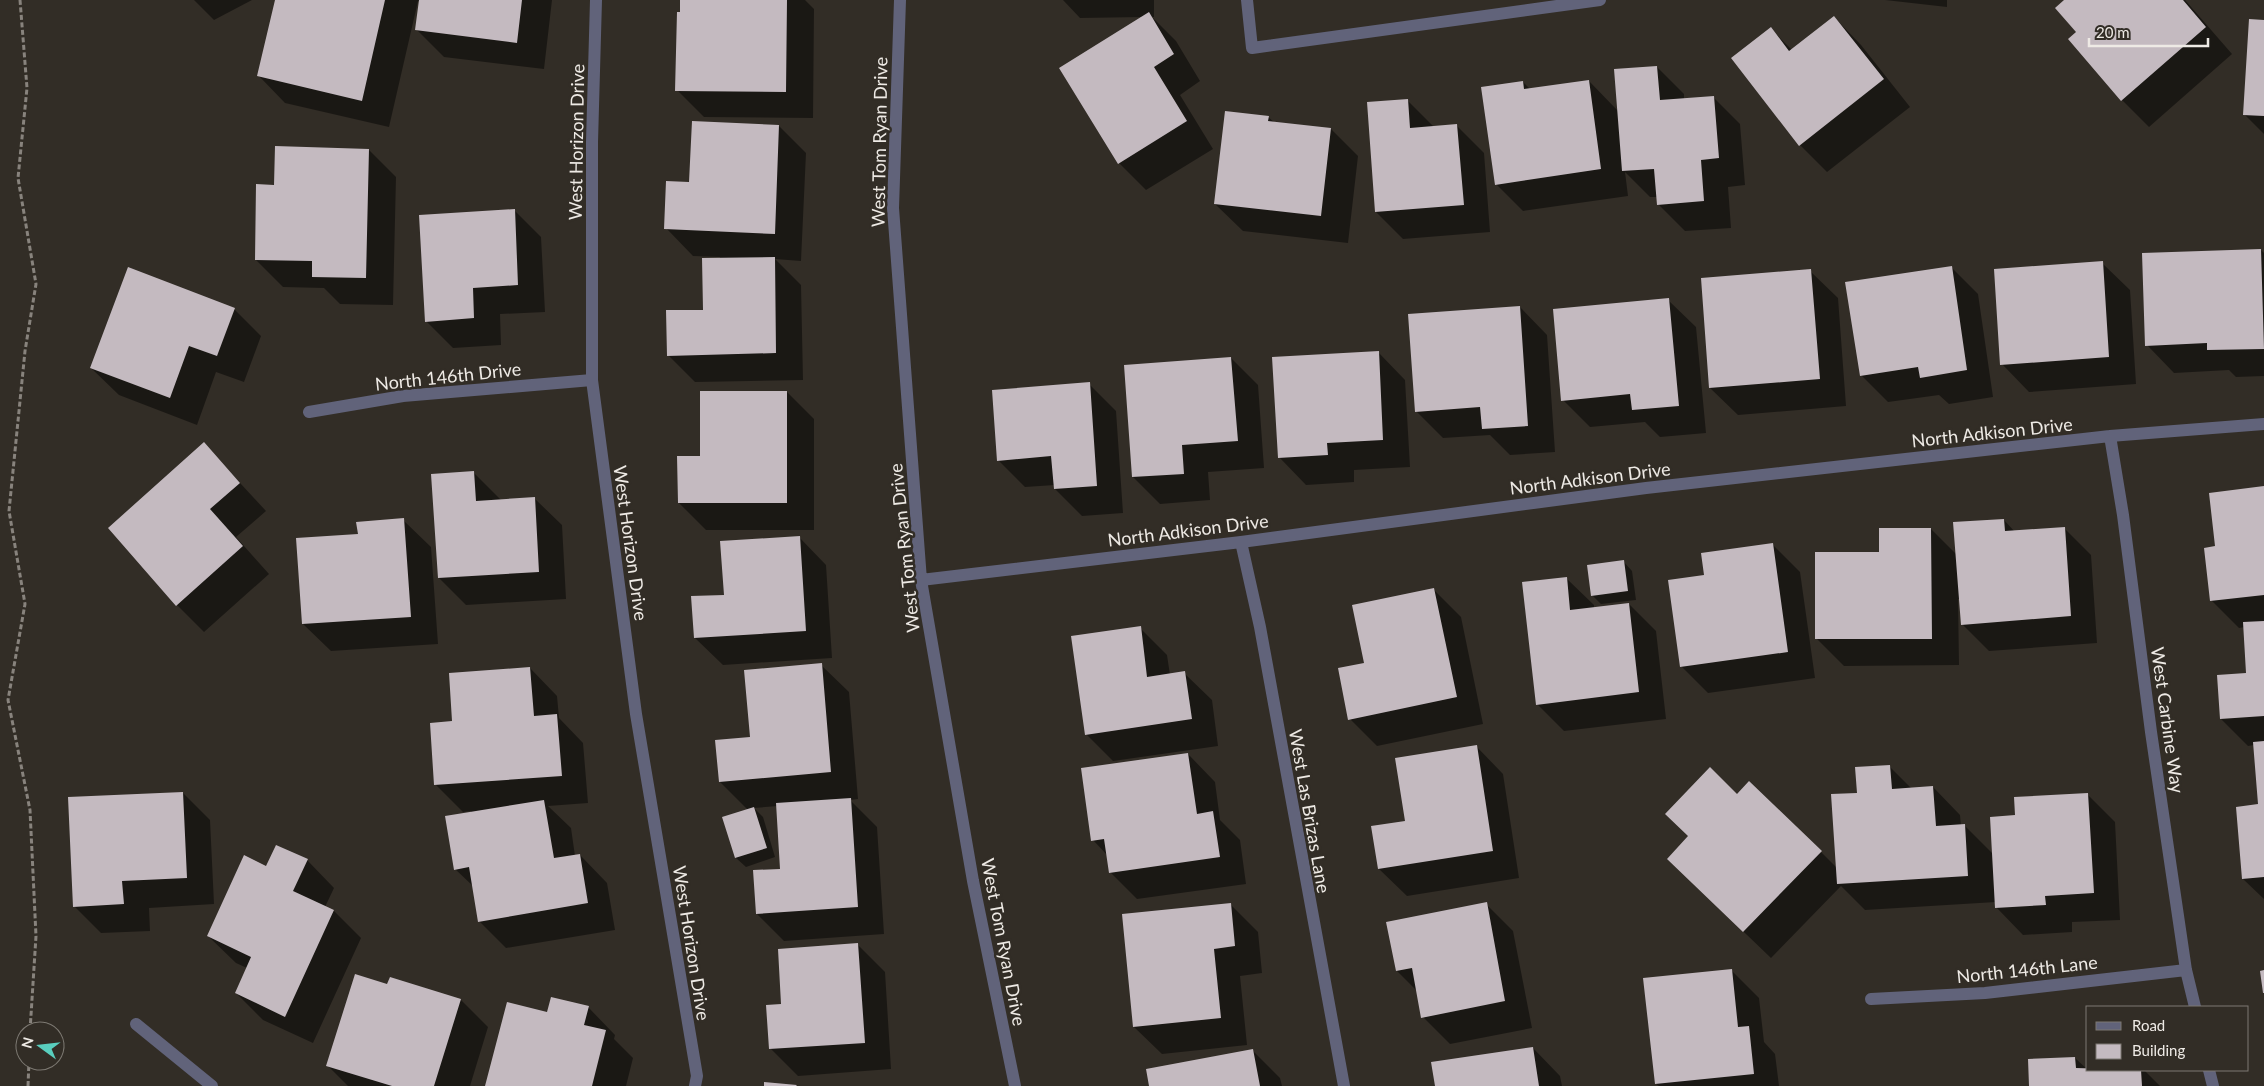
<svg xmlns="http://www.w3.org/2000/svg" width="2264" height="1086" font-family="Lato,sans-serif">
  <rect width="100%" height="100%" fill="#322d26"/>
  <path fill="#0007" d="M194 0H252L214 20Z
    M276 0H552L544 69 444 57 417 30 420 2 418 1 389 127 285 103 258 75Z
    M681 0H805L814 9 813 118 704 117 677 90Z
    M1063 0H1154V17H1152L1176 41 1200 81 1180 95 1213 149 1146 190 1119 163 1144 17 1080 18Z
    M1885 0H1947V7Z
    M2066 0H2185L2232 54 2149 127 2122 100Z
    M1834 17 1861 45 1910 107 1827 172 1800 145 1770 28 1792 50Z
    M2264 22V134L2244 114Z
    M1657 67 1684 94V99L1713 97 1740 124 1745 185 1728 187 1731 228 1685 231 1658 204V197H1650L1625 172 1628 196 1523 211 1496 184 1523 82 1530 89 1589 81 1618 111Z
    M1407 100 1435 128 1457 126 1484 153 1490 232 1403 239 1376 212Z
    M1268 117 1274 122 1331 129 1358 156 1348 243 1243 231 1215 204Z
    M779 126 806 153 801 261 775 259 801 285 803 380 695 382 668 355 704 311 720 257 693 256 666 228 690 183Z
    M369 150 396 177 393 305 340 304 324 288 283 287 256 260 275 186Z
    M514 210 541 237 545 312 500 314 501 345 453 348 426 321Z
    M2261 250 2264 253V376L2236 377 2229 370 2174 373 2147 345Z
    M2102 263 2130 290 2136 384 2029 392 2002 364Z
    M1951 267 1978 294 1993 397 1949 404 1939 395 1888 402 1861 375Z
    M1810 271 1838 298 1846 406 1738 415 1710 388Z
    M1668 300 1696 327 1706 433 1660 437 1645 422 1590 427 1563 400Z
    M1520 307 1547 335 1555 452 1510 455 1490 435 1443 438 1416 411Z
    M234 309 261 336 244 382 216 372 197 425 119 395 91 368Z
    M1378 352 1405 380 1410 467 1354 470V482L1306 485 1279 457Z
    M1231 358 1258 385 1264 468 1208 472 1210 500 1160 504 1133 477Z
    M1089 384 1116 411 1123 513 1082 516 1055 489V485L1025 487 998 460Z
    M787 392 814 419V530H706L679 503 701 457Z
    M204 444 266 511 236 537 269 574 204 632 177 605Z
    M473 472 501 500 534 498 562 525 566 599 466 605 439 578Z
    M2264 488V899L2243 879 2259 805 2254 745 2248 746 2221 719 2247 675 2245 627 2239 628 2212 601 2205 549 2216 547Z
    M403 520 431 547 438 644 331 651 303 624Z
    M2004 520 2015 532 2064 528 2091 555 2097 643 1989 651 1962 624 1960 599H1958L1959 665 1844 666 1817 639 1880 553 1931 529 1957 555Z
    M799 537 826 565 832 658 723 665 695 638 725 596Z
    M1773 545 1800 572 1815 678 1708 693 1681 666Z
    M1623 561 1632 571 1636 600 1601 604 1592 595Z
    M1566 578 1594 605V608L1629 604 1656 631 1666 719 1564 731 1537 704Z
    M1434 590 1461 617 1483 724 1377 746 1350 719 1365 664Z
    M1140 628 1167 655 1170 675 1184 673 1212 700 1218 746 1113 761 1086 734Z
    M821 665 849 692 858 799 850 800 877 827 884 934 784 941 757 914 782 870 778 806 754 808 763 817 775 857 746 867 736 858 723 818 748 810 720 782 751 738Z
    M530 668 557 696 559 718 583 743 588 803 548 806 571 828 575 856 580 855 607 883 615 930 506 948 479 921 474 887 455 869 471 811 463 812 436 785 454 722Z
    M1476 746 1503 774 1519 878 1407 896 1379 869 1406 822Z
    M1188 754 1215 782 1220 820 1240 840 1246 884 1137 899 1110 872 1108 856 1093 840Z
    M1890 767 1912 789 1933 787 1960 815 1961 826H1965L1993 854 2016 816 2088 795 2115 822 2120 920 2072 922V932L2023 935 1996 907V902L1865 910 1841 886 1771 958 1696 886 1737 795 1821 852 1837 868 1858 794Z
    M183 793 210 820 214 904 149 908 150 931 101 933 74 906Z
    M307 860 334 888 325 907 334 911 361 938 313 1043 263 1020 236 993 247 968 236 963 208 936 267 867Z
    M1230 904 1258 932 1262 973 1240 976 1247 1045 1162 1054 1134 1027Z
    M1486 904 1513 931 1532 1028 1450 1044 1423 1017 1418 992 1397 971Z
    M858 945 885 972 891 1069 798 1076 770 1048 783 1005Z
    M1732 971 1759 998 1764 1042 1775 1054 1779 1086H1659L1656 1084Z
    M461 1000 488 1027 470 1086H348L328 1066Z
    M588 1007 615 1035 614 1039 633 1058 626 1086H486L548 1014Z
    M1533 1048 1560 1076 1562 1086H1436Z
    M1253 1051 1280 1078 1282 1086H1150Z
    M2075 1058 2088 1070H2144L2160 1086H2031Z"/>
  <path fill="#c4bac0" d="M275 0H385L362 101 257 76Z
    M419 0H522L517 43 415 30Z
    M680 0H787L786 92 675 91 677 12H680Z
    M2064 0H2183L2206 27 2121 101 2068 39 2076 32 2055 8Z
    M1149 12 1174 54 1154 67 1187 121 1118 164 1059 68Z
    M1834 16 1884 79 1799 146 1731 58 1771 27 1789 51Z
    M2249 19 2264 20V116L2243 115Z
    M1657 66 1660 100 1714 96 1719 158 1701 160 1704 201 1657 205 1654 169 1622 171 1614 69Z
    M1589 80 1601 169 1495 185 1481 87 1523 81 1524 89Z
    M1408 99 1410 128 1457 124 1464 205 1375 212 1367 102Z
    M1225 111 1269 116 1268 121 1331 128 1321 216 1214 204Z
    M692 121 779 125 775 234 664 229 666 181 689 182Z
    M275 146 369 149 366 278 312 277V261L255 260 256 184 274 185Z
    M515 209 518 285 473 288 474 318 425 322 419 215Z
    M2261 249 2264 349 2207 350V343L2145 346 2142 253Z
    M775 257 776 353 667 356 666 310H703L702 258Z
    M2103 261 2109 357 2000 365 1994 269Z
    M1952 266 1967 370 1920 378 1918 367 1860 376 1845 282Z
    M128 267 235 308 217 356 189 346 170 398 90 368Z
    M1811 269 1820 379 1709 388 1701 278Z
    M1669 298 1679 406 1632 410 1630 394 1561 401 1553 309Z
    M1520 306 1528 426 1482 429 1480 407 1415 412 1408 314Z
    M1379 351 1383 440 1327 443 1328 455 1278 458 1272 357Z
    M1231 357 1238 441 1182 445 1184 474 1132 477 1124 365Z
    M1090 382 1097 486 1054 489 1051 456 997 461 992 390Z
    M700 391H787V503H678L677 456H700Z
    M204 442 240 483 210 509 243 546 176 606 108 528Z
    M474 471 476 501 535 497 539 572 438 578 431 474Z
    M2264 486V595L2210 601 2204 548 2215 546 2209 493Z
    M404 518 411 617 302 624 296 538 358 534 356 522Z
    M2004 519 2005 531 2065 527 2071 616 1961 625 1953 522Z
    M1879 528H1931L1932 639H1815V552H1879Z
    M800 536 806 631 694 638 691 596 724 595 720 541Z
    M1773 543 1788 652 1680 667 1668 580 1704 575 1701 553Z
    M1624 560 1628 591 1591 596 1587 565Z
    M1567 577 1570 610 1629 603 1639 692 1536 705 1522 582Z
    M1434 588 1457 697 1348 720 1338 668 1364 663 1352 605Z
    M2264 621V716L2220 719 2217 675 2246 673 2243 622Z
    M1141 626 1147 677 1185 671 1192 719 1085 735 1071 636Z
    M822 663 831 772 719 782 715 740 750 737 744 670Z
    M530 667 534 716 557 714 562 776 434 785 430 723 452 721 449 673Z
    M2264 741V877L2242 879 2236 807 2258 804 2253 742Z
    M1477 745 1493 851 1378 869 1371 826 1405 821 1395 758Z
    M1188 753 1197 814 1213 811 1220 857 1109 873 1104 839 1091 841 1081 768Z
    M1890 765 1892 789 1933 786 1936 826 1965 824 1968 876 1837 884 1831 794 1857 793 1855 767Z
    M1710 767 1737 794 1749 781 1822 851 1743 932 1667 859 1688 836 1665 814Z
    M183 792 187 878 122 881 124 904 73 907 68 797Z
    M2088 793 2094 893 2045 896 2046 905 1995 908 1990 817 2015 815 2014 797Z
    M851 798 858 907 756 914 753 870 780 869 776 803Z
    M544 800 554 858 580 854 588 903 478 922 469 867 454 870 445 816Z
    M754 807 767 848 735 858 722 817Z
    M276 845 308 859 293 891 334 910 285 1017 235 993 251 957 207 936 244 855 266 866Z
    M1487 902 1505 1001 1421 1018 1412 968 1396 971 1386 922Z
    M1231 903 1235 946 1214 949 1221 1018 1133 1027 1122 914Z
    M858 943 865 1043 769 1049 766 1005 781 1004 778 949Z
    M1732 969 1738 1027 1749 1026 1754 1074 1655 1084 1643 978Z
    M2264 970V993H2263L2260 971Z
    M355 974 387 984 390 977 461 999 434 1086H392L326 1066Z
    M551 997 589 1006 584 1025 606 1030 592 1086H485L507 1002 547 1012Z
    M1533 1047 1539 1086H1435L1431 1062Z
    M1253 1049 1260 1086H1149L1146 1069Z
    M2075 1057 2076 1068 2141 1070 2142 1086H2029L2028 1059Z
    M764 1082 797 1085 796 1086H764Z"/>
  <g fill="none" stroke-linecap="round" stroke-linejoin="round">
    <path stroke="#88837d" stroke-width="3" stroke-dasharray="5 2.5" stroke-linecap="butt" d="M20 0 27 88 18 178 36 284 25 351 9 511 25 604 8 700 30 810 36 936 30 1031
      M28 1086 29 1061"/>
    <path stroke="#61637a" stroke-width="12" d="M596 0 592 142V380L636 714 697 1076 695 1086
      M900 0 893 208 921 580 973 881 1015 1086
      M1247 0 1252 48 1600 0
      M309 412 403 396 592 380
      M2110 436 2123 515 2151 732 2186 970 2195 1007
      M1241 542 1260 627 1344 1086
      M921 580 1241 542 1646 488 2110 436 2264 424
      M1871 999 1985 993 2186 970
      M136 1024 212 1086
      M2209 1070 2213 1086"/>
  </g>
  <g text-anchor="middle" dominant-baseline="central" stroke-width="5" stroke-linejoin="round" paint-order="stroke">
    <g font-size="18" fill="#eeeae5" stroke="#322d26">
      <text transform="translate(576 142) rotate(-89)">West Horizon Drive</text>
      <text transform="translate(879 142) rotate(-89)">West Tom Ryan Drive</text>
      <text transform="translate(448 376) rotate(-6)">North 146th Drive</text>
      <text transform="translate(1992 432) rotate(-6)">North Adkison Drive</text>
      <text transform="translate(1590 478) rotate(-7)">North Adkison Drive</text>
      <text transform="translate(1188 530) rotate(-7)">North Adkison Drive</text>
      <text transform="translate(631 543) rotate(82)">West Horizon Drive</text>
      <text transform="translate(904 548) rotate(-96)">West Tom Ryan Drive</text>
      <text transform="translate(2168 720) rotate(82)">West Carbine Way</text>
      <text transform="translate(1310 811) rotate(80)">West Las Brizas Lane</text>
      <text transform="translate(1004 942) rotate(79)">West Tom Ryan Drive</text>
      <text transform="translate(692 943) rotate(81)">West Horizon Drive</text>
      <text transform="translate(2027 969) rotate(-6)">North 146th Lane</text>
    </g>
  </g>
  <rect x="2086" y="1006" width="162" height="65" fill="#322d26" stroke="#7d7972"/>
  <rect x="2096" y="1022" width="25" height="8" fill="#61637a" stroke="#7d7972"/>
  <text x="2132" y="1031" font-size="15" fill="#eeeae5">Road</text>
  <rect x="2096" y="1044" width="25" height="15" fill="#c4bac0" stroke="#7d7972"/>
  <text x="2132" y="1056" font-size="15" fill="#eeeae5">Building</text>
  <g transform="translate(40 1046) rotate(285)"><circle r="24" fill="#322d26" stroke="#7d7972"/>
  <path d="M0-4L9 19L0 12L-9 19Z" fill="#59cebe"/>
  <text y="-8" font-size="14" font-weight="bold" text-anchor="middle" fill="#eeeae5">N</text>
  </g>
  <path d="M2089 38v8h119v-8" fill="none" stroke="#eeeae5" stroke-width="2.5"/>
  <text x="2096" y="38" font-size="15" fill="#eeeae5" stroke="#322d26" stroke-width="4" paint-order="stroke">20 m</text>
</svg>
